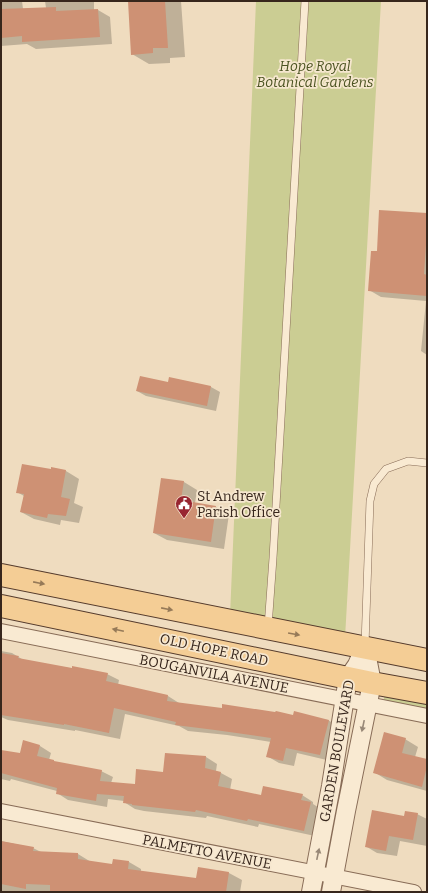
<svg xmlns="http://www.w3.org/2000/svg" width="428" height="893" font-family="Bitter,serif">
  <rect width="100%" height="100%" fill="#efdcbf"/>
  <path fill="#cbcd93" d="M256 1H381L345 638 230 616Z
    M384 696 427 698V709L384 700Z"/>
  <path fill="#0003" d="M1 1H22L23 9 46 8 45 1H94V10H98L110 17 112 44 36 49 27 44 1 46Z
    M129 1H181L185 57 170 58V63L149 64 132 54Z
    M427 214V355L421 351 426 301 381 297 369 290 378 253Z
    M170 378 211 387 220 392 216 411 146 396 137 391 169 383Z
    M52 468 66 471 79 479 74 503 83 507 79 523 61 520 60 525 34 519 21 512 24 496 17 492 51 471Z
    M162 479 184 482 197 490 195 503 216 507 229 514 224 549 167 540 154 533Z
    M1 651 12 653 25 661 107 674 119 680 118 685 168 696 179 703V704L328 720 339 727 331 761 297 753 294 766 279 763 267 756 271 742 227 735 188 731 179 726 125 714 120 739 75 730V731L8 720 1 717Z
    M405 739 418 747 415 757 427 760V791L387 780 374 772Z
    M24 742 40 746 51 753 49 760 57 763 101 771 113 777 111 783 135 785 164 773 206 757 217 764 216 771 221 773 232 779 230 790 262 797 302 795 313 802V804L321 809 315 836 259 824 258 827 207 816 206 818 144 811 135 809 124 802V801L108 799 107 807 68 800 57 793V791L11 779 10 781 1 779V751L20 754Z
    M417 814 427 819 426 831H427V846L400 841 397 856 377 853 367 847 405 817Z
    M1 841 33 848 41 852 78 854 91 862 113 865 129 862 141 869V872L197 879 199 868 229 873 242 880 240 892H1Z"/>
  <path fill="#ce9174" d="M128 1H165L168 48H153V53L131 55Z
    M56 7V11L98 9 100 37 22 42V36L1 38V9Z
    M379 210 427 213V245H426L424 274 427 275V296L368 291 371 251H377Z
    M140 376 168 382 169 377 211 386 207 406 136 391Z
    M22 464 51 469V467L66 470 61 497 70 499 66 516 48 514 47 518 20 512 24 494 16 493Z
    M161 478 184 481 181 500 216 506 211 542 153 533Z
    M1 653 19 656 18 658 72 668V666L108 673 106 681 168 695 167 701 222 708V704L275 712 276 711 293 715 294 711 329 720 320 755 286 748 283 761 266 757 271 738 215 730 175 725 176 722 114 708 109 733 64 724V725L1 715Z
    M384 732 406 738 402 753 427 759V766L422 787 373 773Z
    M23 740 40 745 37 756 54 760V761L102 770 100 781 135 784 136 769 163 772 165 753 206 756 205 768 221 772 218 786 261 795 263 786 303 794 301 800 311 802 304 831 248 819 247 821 196 810 195 812 132 805V804L123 803 124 796 97 794 96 801 56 794 57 788 1 773V750L20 753Z
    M372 810 404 816 405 811 418 813 413 840 389 836 386 851 365 847Z
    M1 841 34 847 33 851 78 853V859L112 864 113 859 129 861 128 869 196 878 198 867 229 872 226 892H50V885L26 884V889L1 884Z"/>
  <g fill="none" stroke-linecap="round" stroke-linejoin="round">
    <defs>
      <path id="service" d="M268 627 273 558 305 1
        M365 645 370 501 374 484 386 469 408 461 427 463"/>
      <path id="minor" d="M1 631 427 716
        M1 811 414 892"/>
      <path id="tertiary" d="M311 892 331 786 348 678 357 665 365 647
        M331 892 346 811 372 683 365 647"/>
      <path id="primary" d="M1 575 427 660
        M1 606 372 683 427 693"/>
    </defs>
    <use href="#service" stroke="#886c57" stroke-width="8"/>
    <use href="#minor" stroke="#886c57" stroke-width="16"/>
    <use href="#tertiary" stroke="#886c57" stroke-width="20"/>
    <use href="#primary" stroke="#553b2c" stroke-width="24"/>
    <use href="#service" stroke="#f9ead2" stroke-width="7"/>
    <use href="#minor" stroke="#f9ead2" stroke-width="14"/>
    <use href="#tertiary" stroke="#f9ead2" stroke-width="18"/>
    <use href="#primary" stroke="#f4cd95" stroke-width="22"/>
  </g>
  <defs><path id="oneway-solid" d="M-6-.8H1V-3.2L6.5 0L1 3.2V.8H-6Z"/></defs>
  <g fill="#967a58">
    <use href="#oneway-solid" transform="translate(39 583) rotate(11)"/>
    <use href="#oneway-solid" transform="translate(167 609) rotate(11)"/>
    <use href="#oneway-solid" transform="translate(118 630) rotate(-168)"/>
    <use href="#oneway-solid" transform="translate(294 634) rotate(10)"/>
  </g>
  <g fill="#988877">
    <use href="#oneway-solid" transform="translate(363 726) rotate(102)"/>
    <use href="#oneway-solid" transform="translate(318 854) rotate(-78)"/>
  </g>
  <defs>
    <symbol id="civic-pin" viewBox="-11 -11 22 30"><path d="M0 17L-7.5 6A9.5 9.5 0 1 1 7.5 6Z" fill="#982631" stroke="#f6e7cf"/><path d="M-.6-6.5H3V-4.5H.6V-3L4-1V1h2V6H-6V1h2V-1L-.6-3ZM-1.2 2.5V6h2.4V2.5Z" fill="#fff"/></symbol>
  </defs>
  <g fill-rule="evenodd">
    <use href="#civic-pin" x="174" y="494" width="20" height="27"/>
  </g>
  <g text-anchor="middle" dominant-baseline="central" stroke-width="3.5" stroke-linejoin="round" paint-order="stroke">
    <g font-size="14" font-style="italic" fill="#4c5422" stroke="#f6e7cf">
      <text x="315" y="66">Hope Royal<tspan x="315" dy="16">Botanical Gardens</tspan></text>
    </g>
    <g font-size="14" fill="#37261c" stroke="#f6e7cf" text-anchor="start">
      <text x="197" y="496">St Andrew<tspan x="197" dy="16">Parish Office</tspan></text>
    </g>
    <g font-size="14" fill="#37261c" stroke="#f6e7cf">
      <text transform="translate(214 650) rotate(12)">OLD HOPE ROAD</text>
      <text transform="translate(214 674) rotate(11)">BOUGANVILA AVENUE</text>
      <text transform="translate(337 751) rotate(-80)">GARDEN BOULEVARD</text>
      <text transform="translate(207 852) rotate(11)">PALMETTO AVENUE</text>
    </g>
  </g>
  <rect width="428" height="893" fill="none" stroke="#37261c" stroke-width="4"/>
</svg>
